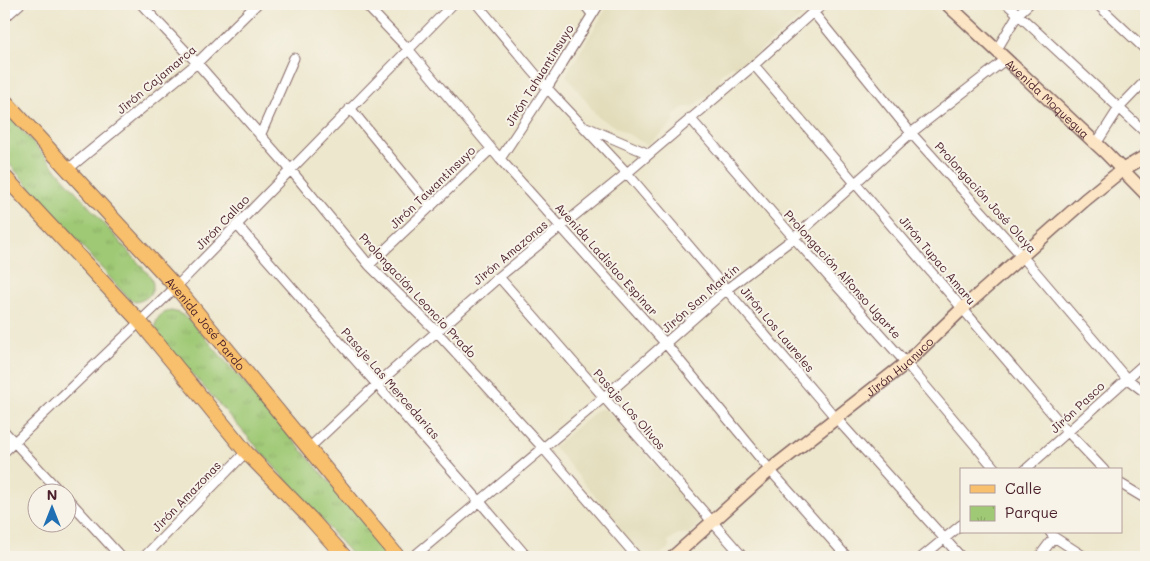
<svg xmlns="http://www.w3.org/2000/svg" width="1150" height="561" font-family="Mali,sans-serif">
  <defs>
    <pattern id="park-tufts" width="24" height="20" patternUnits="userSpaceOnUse" patternTransform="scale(1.25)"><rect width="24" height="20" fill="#9fc975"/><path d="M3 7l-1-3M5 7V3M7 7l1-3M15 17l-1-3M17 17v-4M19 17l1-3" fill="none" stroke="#8aac65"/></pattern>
  </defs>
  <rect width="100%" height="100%" fill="#f7f3e8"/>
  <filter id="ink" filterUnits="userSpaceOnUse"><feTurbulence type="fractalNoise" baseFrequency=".02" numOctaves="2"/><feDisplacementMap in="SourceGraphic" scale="10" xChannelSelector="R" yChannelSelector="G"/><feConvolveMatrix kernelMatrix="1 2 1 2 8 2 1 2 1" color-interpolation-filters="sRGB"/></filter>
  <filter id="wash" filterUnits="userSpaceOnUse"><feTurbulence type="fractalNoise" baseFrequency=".0096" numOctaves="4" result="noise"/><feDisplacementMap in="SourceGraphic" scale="20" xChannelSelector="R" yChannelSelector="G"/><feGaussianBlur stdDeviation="1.12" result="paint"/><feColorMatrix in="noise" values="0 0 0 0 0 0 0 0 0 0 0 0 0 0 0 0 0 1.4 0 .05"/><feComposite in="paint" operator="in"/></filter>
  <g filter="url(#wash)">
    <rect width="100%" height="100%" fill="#ede7cd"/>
    <path fill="#e2dcba" d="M609 4H816L740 68 732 66 720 75V85L692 107H684L674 115V122L647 145 598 117 566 75Z
      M598 409H606L700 516 701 522 688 535 678 534 668 541 670 547 657 557H641L615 527 618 523 554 447Z"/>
    <path fill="url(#park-tufts)" stroke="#747450" d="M4 110 150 276C158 289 149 300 135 302L128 298 4 158Z
      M171 311C185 313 192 323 201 333L394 557H354L157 334C153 322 158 313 171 311Z"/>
  </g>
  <g filter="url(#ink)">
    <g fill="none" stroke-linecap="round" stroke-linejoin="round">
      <defs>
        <path id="street" d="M141 4 197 63 290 169 369 265 437 332 543 448 637 557
          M365 4 408 49 500 159 666 344 770 470 847 557
          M477 4 547 88 627 173 835 417 961 557
          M584 4 592 14
          M1007 4 1146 133
          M1097 4 1146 50
          M813 12 911 133 1022 256 1126 378 1146 393
          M4 18 20 4
          M996 51 1018 14 1029 4
          M754 65 1068 432 1104 470
          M350 108 431 207
          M690 118 794 238 906 363 996 470
          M586 127 649 154
          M260 136 294 58
          M1096 144 1119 108 1146 80
          M500 159 547 88 599 4
          M67 170 197 63 257 4
          M237 225 480 502 527 557
          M369 265 491 149
          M499 277 743 557
          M4 431 62 494
          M308 449 376 385 499 277 627 173 754 65 813 12 825 4
          M4 452 176 287 453 4
          M1025 470 1146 362
          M1121 484 1146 499
          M68 499 121 557
          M1050 532 1054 537 1085 557
          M144 557 246 452
          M413 557 603 398 727 289 794 238 911 133 1005 60
          M922 557 961 525
          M1039 557 1054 537"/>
        <g id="secondary">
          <path id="s1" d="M947 4 1105 152 1146 194"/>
          <path id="s2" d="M673 557 770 470 906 363 963 308 1085 200 1122 170 1146 156"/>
        </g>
        <g id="primary">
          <path id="s3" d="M4 100 176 287 398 557"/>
          <path d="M4 176 140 322 246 452 310 518 345 557"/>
        </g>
      </defs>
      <use href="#street" stroke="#836564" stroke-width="11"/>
      <use href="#secondary" stroke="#836564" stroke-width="15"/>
      <use href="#primary" stroke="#836564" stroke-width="16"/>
      <use href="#street" stroke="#fff" stroke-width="9"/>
      <use href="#secondary" stroke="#fce5c4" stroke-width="12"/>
      <use href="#primary" stroke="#f8bf6c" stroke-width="14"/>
    </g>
  </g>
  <g text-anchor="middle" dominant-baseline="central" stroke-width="4" stroke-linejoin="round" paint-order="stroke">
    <g font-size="12" fill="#4a1f2b" stroke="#f7f3e8">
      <text transform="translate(539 75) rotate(-58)">Jirón Tahuantinsuyo</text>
      <text transform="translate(156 79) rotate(-40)">Jirón Cajamarca</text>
      <text stroke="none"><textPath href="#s1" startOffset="138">Avenida Moquegua</textPath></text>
      <text transform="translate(432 187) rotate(-44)">Jirón Tawantinsuyo</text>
      <text transform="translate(986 197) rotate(48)">Prolongación José Olaya</text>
      <text transform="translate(222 222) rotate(-46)">Jirón Callao</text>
      <text transform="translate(510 252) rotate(-40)">Jirón Amazonas</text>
      <text transform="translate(607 259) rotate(48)">Avenida Ladislao Espinar</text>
      <text transform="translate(938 260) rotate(50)">Jirón Tupac Amaru</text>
      <text transform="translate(843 274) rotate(48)">Prolongación Alfonso Ugarte</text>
      <text transform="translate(418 295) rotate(47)">Prolongación Leoncio Prado</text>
      <text transform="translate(700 298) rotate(-41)">Jirón San Martín</text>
      <text stroke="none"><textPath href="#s3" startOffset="301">Avenida José Pardo</textPath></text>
      <text transform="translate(778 329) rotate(50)">Jirón Los Laureles</text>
      <text stroke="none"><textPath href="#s2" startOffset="296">Jirón Huanuco</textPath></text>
      <text transform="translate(391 383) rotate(49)">Pasaje Las Mercedarias</text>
      <text transform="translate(1077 407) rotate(-43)">Jirón Pasco</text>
      <text transform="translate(630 409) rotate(49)">Pasaje Los Olivos</text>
      <text transform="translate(186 496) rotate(-46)">Jirón Amazonas</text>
    </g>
  </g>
  <rect width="1150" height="561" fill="none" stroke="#f7f3e8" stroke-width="20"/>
  <rect x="960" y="468" width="162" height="65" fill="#f7f3e8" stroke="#b29e9c"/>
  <rect x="970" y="485" width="25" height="8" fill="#f8bf6c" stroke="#b29e9c"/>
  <text x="1005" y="494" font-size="15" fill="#4a1f2b">Calle</text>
  <rect x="970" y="506" width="25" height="15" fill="url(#park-tufts)" stroke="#b29e9c"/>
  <text x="1005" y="518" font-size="15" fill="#4a1f2b">Parque</text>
  <g transform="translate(52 508)"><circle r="24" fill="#f7f3e8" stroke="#b29e9c"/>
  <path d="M0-4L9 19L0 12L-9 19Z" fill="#1f6fb2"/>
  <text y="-8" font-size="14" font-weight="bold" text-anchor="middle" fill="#4a1f2b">N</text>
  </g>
</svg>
